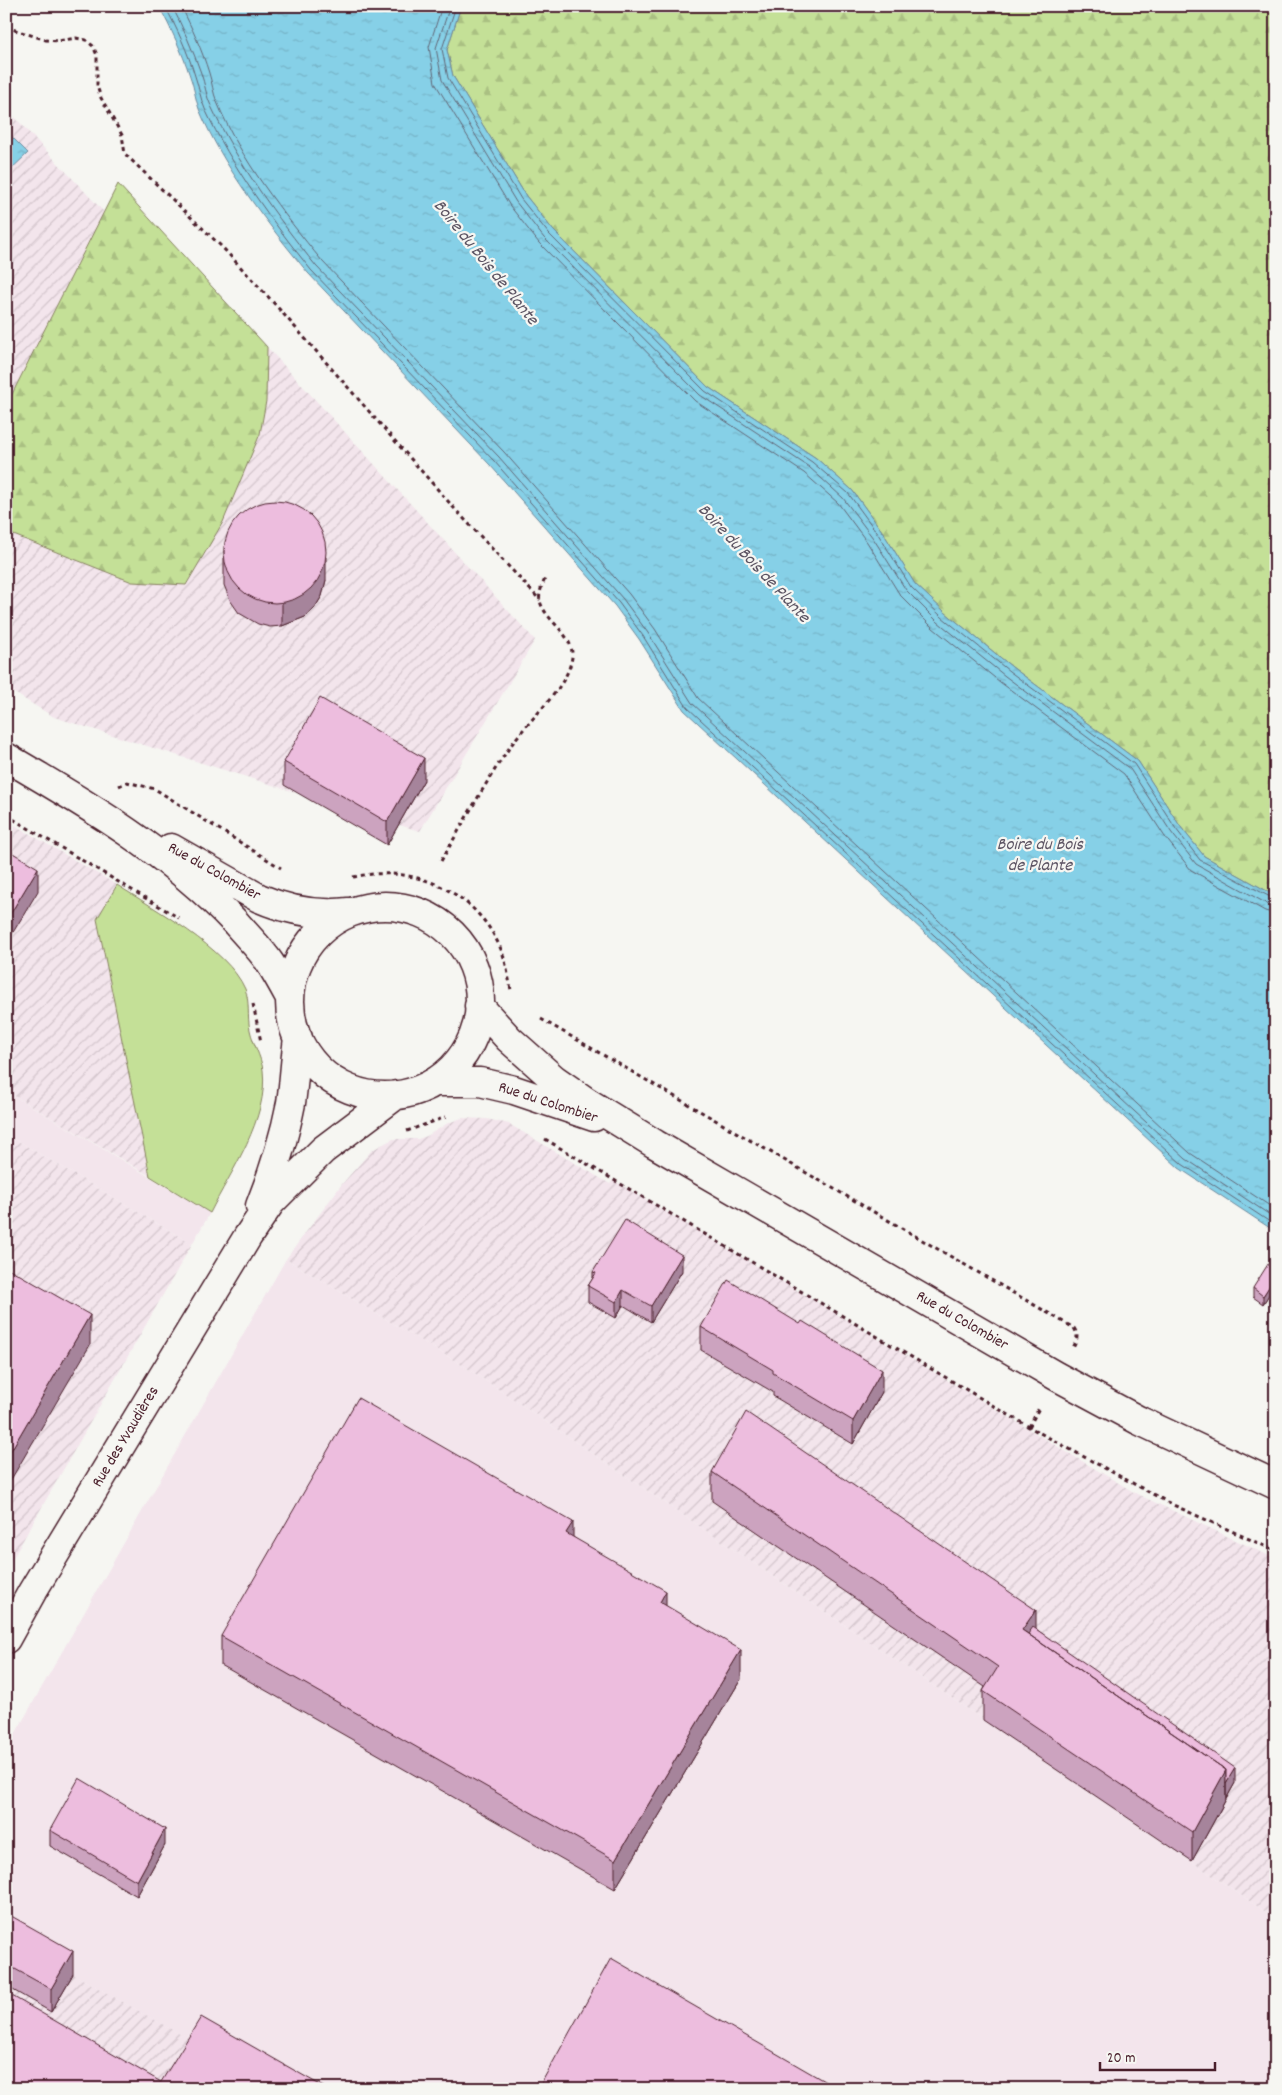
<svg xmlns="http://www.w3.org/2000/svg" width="1282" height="2095" font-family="Dekko,sans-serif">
  <defs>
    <pattern id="industrial-furrows" width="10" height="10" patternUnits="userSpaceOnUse" patternTransform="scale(1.25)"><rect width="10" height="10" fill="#f3e5ec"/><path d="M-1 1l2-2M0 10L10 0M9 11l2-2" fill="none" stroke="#d2c4cb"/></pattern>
    <pattern id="forest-firs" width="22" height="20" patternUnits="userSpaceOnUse" patternTransform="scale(1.25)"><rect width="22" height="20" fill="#c4e097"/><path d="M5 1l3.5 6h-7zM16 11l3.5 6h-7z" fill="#aac082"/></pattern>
    <pattern id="water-ripples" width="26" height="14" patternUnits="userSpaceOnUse" patternTransform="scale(1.25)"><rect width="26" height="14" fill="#86d0e7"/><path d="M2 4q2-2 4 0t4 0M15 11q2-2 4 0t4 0" fill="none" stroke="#75b2c6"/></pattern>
  </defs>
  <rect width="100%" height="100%" fill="#f6f6f2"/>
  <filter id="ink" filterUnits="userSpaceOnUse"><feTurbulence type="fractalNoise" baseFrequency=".02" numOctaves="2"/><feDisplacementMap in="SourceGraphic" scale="10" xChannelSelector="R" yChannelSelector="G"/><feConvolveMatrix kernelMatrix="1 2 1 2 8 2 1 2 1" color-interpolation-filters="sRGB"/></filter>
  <g filter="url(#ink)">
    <path fill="#f3e5ec" d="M6 1091 210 1213 192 1244 6 1134Z
      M286 1259 470 1370 1276 1919V2089H276L6 1936V1750Z"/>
    <path fill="url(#industrial-furrows)" d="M6 108 104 212 6 406Z
      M267 347 535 640 420 831 399 825 387 845 298 793 54 717 6 688V532L132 582 186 585 223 522 260 434 266 401Z
      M6 820 117 885 97 919 150 1176 6 1091Z
      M462 1118 487 1119 509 1124 610 1184 613 1180 1137 1494 1276 1559V1919L470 1370 286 1259 342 1184 372 1150 393 1139H418L427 1136 448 1123Z
      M6 1134 192 1244 6 1570Z
      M6 1936 201 2046 276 2089H6Z"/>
    <path fill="#c4e097" stroke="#878061" d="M117 885C153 908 228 949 245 989 250 1001 247 1017 250 1030 253 1044 261 1056 263 1070 269 1118 231 1171 210 1213L150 1176 97 919Z"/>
    <path fill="url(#forest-firs)" stroke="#878061" d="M461 6H1276V896L1204 856 1180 826 1138 761 1012 667 946 613 915 584 882 531 852 490 816 458 708 387 553 230 526 196 453 76 447 50Z
      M118 184 267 347 266 401 260 434 223 522 186 585 132 582 6 532V406Z"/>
    <path fill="url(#water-ripples)" stroke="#6e899c" d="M159 6H461L447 50 453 76 526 196 553 230 708 387 816 458 852 490 882 531 915 584 946 613 1012 667 1138 761 1180 826 1204 856 1276 896V1232L1179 1168 684 710 639 639 615 606 490 465 308 273C267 223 224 169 199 109 195 98 194 86 190 76 182 51 171 29 159 6Z
      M6 131 28 153 6 174Z"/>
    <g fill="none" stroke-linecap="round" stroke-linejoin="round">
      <path stroke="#626676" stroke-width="1" d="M165 6C177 29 188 52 195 76 199 87 200 98 205 109 232 167 271 220 311 270L494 461 619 603 643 636 687 707 1182 1164 1276 1226
        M172 6C183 28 193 50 201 73 205 84 206 96 211 106 238 164 276 216 316 266L499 457 623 599 648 633 692 703 1186 1159 1276 1219
        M181 6C192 28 202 50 209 73 212 82 213 93 217 102 241 160 282 212 322 261L504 452 629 594 655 629 698 698 1190 1153 1276 1210
        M442 6 429 47 435 83 510 206 539 243 695 401 804 473 838 503 867 542 900 595 933 628 1000 682 1124 774 1165 837 1191 870 1265 911 1276 914
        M450 6 436 48 442 80 516 202 544 238 700 395 809 467 843 498 873 538 906 590 938 622 1005 676 1130 769 1171 832 1196 864 1269 905 1276 906
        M456 6 442 49 448 78 521 199 549 234 705 391 812 462 848 493 878 534 911 587 942 617 1009 671 1134 764 1176 829 1200 860 1276 900"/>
      <defs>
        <path id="secondary" d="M6 757C88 805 170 853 236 923 247 936 261 949 270 963 277 974 283 985 289 996
          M171 848 259 898C289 911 317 916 349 912
          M290 1001a95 95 0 1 1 190 0a95 95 0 1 1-190 0Z
          M479 1006 509 1039 554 1079 587 1102 655 1144 1056 1376 1138 1420 1276 1485
          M436 1082H480L514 1090 594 1117
          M260 1206C273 1173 284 1139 291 1103 294 1082 295 1060 298 1038
          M6 1639 32 1592 248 1236 271 1202 323 1150 396 1095"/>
      </defs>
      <use href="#secondary" stroke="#4a1f2b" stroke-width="31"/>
      <path stroke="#4a1f2b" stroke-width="3" stroke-dasharray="4 4" stroke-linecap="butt" d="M6 27 46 40 58 41 76 38 86 40 93 46 97 55V86L101 98 122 135 125 154 222 247 272 301 454 508 540 600
        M119 786 127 782 155 789 281 868
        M6 815 179 918
        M441 861C464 822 486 781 512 744 530 718 568 688 572 657 574 634 545 621 540 601 538 593 543 584 546 576
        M353 877C411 864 473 889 499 945 506 959 508 975 511 990
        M253 1004 261 1042
        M541 1019 1074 1328C1079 1336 1077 1340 1073 1348
        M407 1131 446 1117
        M545 1139 1029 1427 1171 1504 1276 1551
        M1029 1427 1040 1406"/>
      <use href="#secondary" stroke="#f6f6f2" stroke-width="28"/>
    </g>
    <path fill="#cca3bf" stroke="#4a1f2b" d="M224 546 326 580 322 596 314 609 305 617 282 626 270 627 258 624 239 613 230 600 224 585Z
      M284 762 424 780 387 845 284 785Z
      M1276 1265V1284L1263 1304 1253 1297V1288Z
      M682 1271 651 1322 623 1305 616 1318 588 1302V1286L593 1278V1272Z
      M701 1327 882 1392 853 1444 773 1396V1392L701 1350Z
      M712 1472 1036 1629 1235 1783 1192 1861 983 1720V1691L985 1687 712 1501Z
      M573 1537 666 1606 741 1679 615 1889 221 1665V1636Z
      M50 1830 165 1845 137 1896 50 1846Z
      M6 1913 73 1974 51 2012 6 1986Z"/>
    <path fill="#a6849b" stroke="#4a1f2b" d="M8 517V525L6 531V523Z
      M326 557V580L322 596 314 609 305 617 282 626V603Z
      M424 758V780L387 845V822Z
      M38 868V891L6 944V921Z
      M682 1255V1271L651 1322V1306Z
      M1276 1276V1284L1263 1304V1296Z
      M623 1290V1305L616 1318V1302Z
      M90 1315V1345L6 1488V1459Z
      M882 1370V1392L853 1444V1421Z
      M573 1522V1551L566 1533Z
      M666 1591V1620L660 1602Z
      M1036 1610V1639L1022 1630Z
      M741 1650V1679L615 1889V1860Z
      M1235 1768V1783L1226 1799V1783Z
      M1226 1770V1799L1192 1861V1832Z
      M165 1829V1845L137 1896V1881Z
      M73 1951V1974L51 2012V1989Z"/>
    <path fill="#edbdde" stroke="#4a1f2b" d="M224 552a51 51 0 1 1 102 0a51 51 0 1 1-102 0Z
      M320 698 424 758 387 822 284 762Z
      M6 849 38 868 6 921Z
      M625 1220 682 1255 651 1306 623 1290 616 1302 588 1286 596 1273 593 1272Z
      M1270 1261 1276 1265V1276L1263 1296 1253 1288Z
      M6 1267 90 1315 6 1459Z
      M728 1280 800 1324 802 1321 882 1370 853 1421 773 1373V1370L701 1327Z
      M358 1398 573 1522 566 1533 666 1591 660 1602 741 1650 615 1860 221 1636Z
      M746 1412 1036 1610 1022 1630 1226 1770 1192 1832 983 1691 998 1667 712 1472Z
      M1033 1627 1235 1768 1226 1783V1770L1028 1634Z
      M79 1778 165 1829 137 1881 50 1830Z
      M6 1913 73 1951 51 1989 6 1964Z
      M611 1958 838 2089H538Z
      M12 1996 161 2082 201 2017 327 2089H6V2005Z"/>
  </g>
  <g text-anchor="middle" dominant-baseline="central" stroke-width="4.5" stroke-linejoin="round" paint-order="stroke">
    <g font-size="16" fill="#4a1f2b" stroke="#f6f6f2">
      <text transform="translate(214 872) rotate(29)">Rue du Colombier</text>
      <text transform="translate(548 1103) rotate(18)">Rue du Colombier</text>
      <text transform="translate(962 1321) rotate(30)">Rue du Colombier</text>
      <text transform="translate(126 1437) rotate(-59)">Rue des Yvaudières</text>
    </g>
    <g font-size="18" font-style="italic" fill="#5c5463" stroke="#f6f6f2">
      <text transform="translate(485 263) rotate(51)">Boire du Bois de Plante</text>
      <text transform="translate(753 564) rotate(47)">Boire du Bois de Plante</text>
      <text x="1040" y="845">Boire du Bois<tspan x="1040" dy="21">de Plante</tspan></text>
    </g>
  </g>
  <rect width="1282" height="2095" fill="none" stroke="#f6f6f2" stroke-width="25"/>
  <rect x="12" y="12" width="1257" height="2070" fill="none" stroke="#4a1f2b" stroke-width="2" filter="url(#ink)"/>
  <path d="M1100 2062v8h115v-8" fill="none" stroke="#4a1f2b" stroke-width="2.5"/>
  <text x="1107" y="2062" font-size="15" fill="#4a1f2b" stroke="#f6f6f2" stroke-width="4" paint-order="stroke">20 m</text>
</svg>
